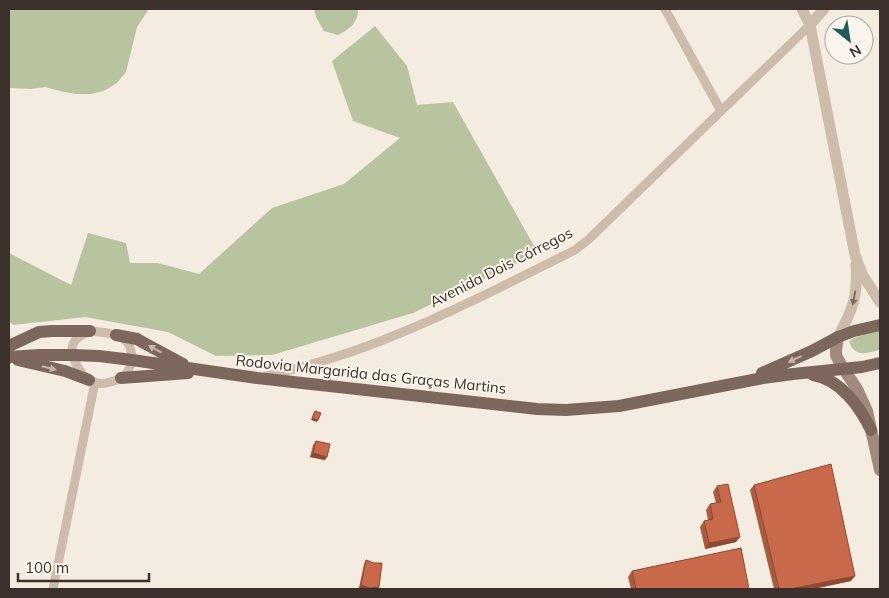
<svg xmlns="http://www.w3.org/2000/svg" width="889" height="598" font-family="Mulish,sans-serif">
  <rect width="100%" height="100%" fill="#f4ebe1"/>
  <path fill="#b8c4a0" d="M9 9H149L137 27 126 72 117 83 104 91 91 94H76L60 91 45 87 31 89 9 88Z
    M314 9H358C358 23 350 29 338 35L324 31 316 17Z
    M375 26 407 66 417 105 453 102 538 253 413 313 272 355 216 356 168 332 85 317 13 325 9 321V253L71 285 88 233 126 243 130 263H158L199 274 272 208 344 184 400 138 353 121 332 61Z
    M880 330V350C866 353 856 358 849 342L854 338Z"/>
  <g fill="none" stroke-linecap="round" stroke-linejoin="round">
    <path stroke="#cdbbac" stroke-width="9" d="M665 9 721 111
      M90 331C104 333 128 332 131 351 133 360 130 373 121 378 118 380 114 381 110 382 104 384 97 384 91 381 81 376 67 354 74 342 77 337 84 334 90 331Z
      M266 376C309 366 352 353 393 336 455 311 515 280 575 250L589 239 810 25
      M53 589 95 382"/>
    <path stroke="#cdbbac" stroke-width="11" d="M802 9 810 25 855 255 862 274 880 302
      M810 25 824 9
      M838 337C853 309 858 297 856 264"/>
    <path stroke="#a18a7d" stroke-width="12" d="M838 337 836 350V355L841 365 857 389 867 411 880 470"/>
    <path stroke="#7d675c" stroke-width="12" d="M116 335 137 339 144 343 183 364
      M9 346 39 332 52 331H90
      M9 357 39 355H72L99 356 132 360 257 378 537 409 566 410 619 406 763 378 793 374 862 367 880 363
      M18 360 65 371 89 380
      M762 373 812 351 838 337 854 331 880 325
      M813 375C840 379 860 407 871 430
      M121 378 188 373"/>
  </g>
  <path fill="#ac5a40" d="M316 441 325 460 310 457 313 445Z
    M754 485 851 581 813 589H774L750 490Z
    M717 486 736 542 705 549 700 527 704 521 708 520 706 510 710 504 716 503 713 492Z
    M366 560 379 587 377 589H361L359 588 364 564Z
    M632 571 749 589H631L628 577Z"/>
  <path fill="#8c4a34" d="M312 418 318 420 317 422 311 420Z
    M313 453 327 457 325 460 310 457Z
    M740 537 736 542 705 549 709 543Z
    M855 576 851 581 813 589H790Z
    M361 585 379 587 377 589H361L359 588Z"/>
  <path fill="#c8694b" stroke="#8c4a34" d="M315 411 321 413 318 420 312 418Z
    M316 441 330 444 327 457 313 453Z
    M831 464 855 576 790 589H779L754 485Z
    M728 484 740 537 709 543 704 521 713 519 710 504 721 502 717 486Z
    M741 548 749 589H636L632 571Z
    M366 560 374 563H382L379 587 370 588 361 585Z"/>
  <defs><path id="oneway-solid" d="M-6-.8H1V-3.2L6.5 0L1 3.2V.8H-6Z" transform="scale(1.25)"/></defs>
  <use fill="#7d6f65" href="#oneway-solid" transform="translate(854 298) rotate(100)"/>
  <g fill="#c2b5ac">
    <use href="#oneway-solid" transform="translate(155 349) rotate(-151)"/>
    <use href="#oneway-solid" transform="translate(795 359) rotate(155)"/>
    <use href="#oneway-solid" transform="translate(49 368) rotate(14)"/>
  </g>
  <g text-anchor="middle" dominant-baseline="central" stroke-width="4" stroke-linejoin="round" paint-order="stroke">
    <g font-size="15" fill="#3b302b" stroke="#fbf5ee">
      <text transform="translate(501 267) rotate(-27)">Avenida Dois Córregos</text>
      <text transform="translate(371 374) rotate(6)">Rodovia Margarida das Graças Martins</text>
    </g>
  </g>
  <rect width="889" height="598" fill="none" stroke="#3b302b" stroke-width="20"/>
  <g transform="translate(849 40) rotate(150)"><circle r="24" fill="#fbf5ee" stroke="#aea6a0"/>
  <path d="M0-4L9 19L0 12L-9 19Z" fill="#1f5a5e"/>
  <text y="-8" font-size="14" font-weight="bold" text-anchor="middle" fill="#3b302b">N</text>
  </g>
  <path d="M18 573v8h131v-8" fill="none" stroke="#3b302b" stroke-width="2.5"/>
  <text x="25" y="573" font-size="15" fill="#3b302b" stroke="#fbf5ee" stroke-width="4" paint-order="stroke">100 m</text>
</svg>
